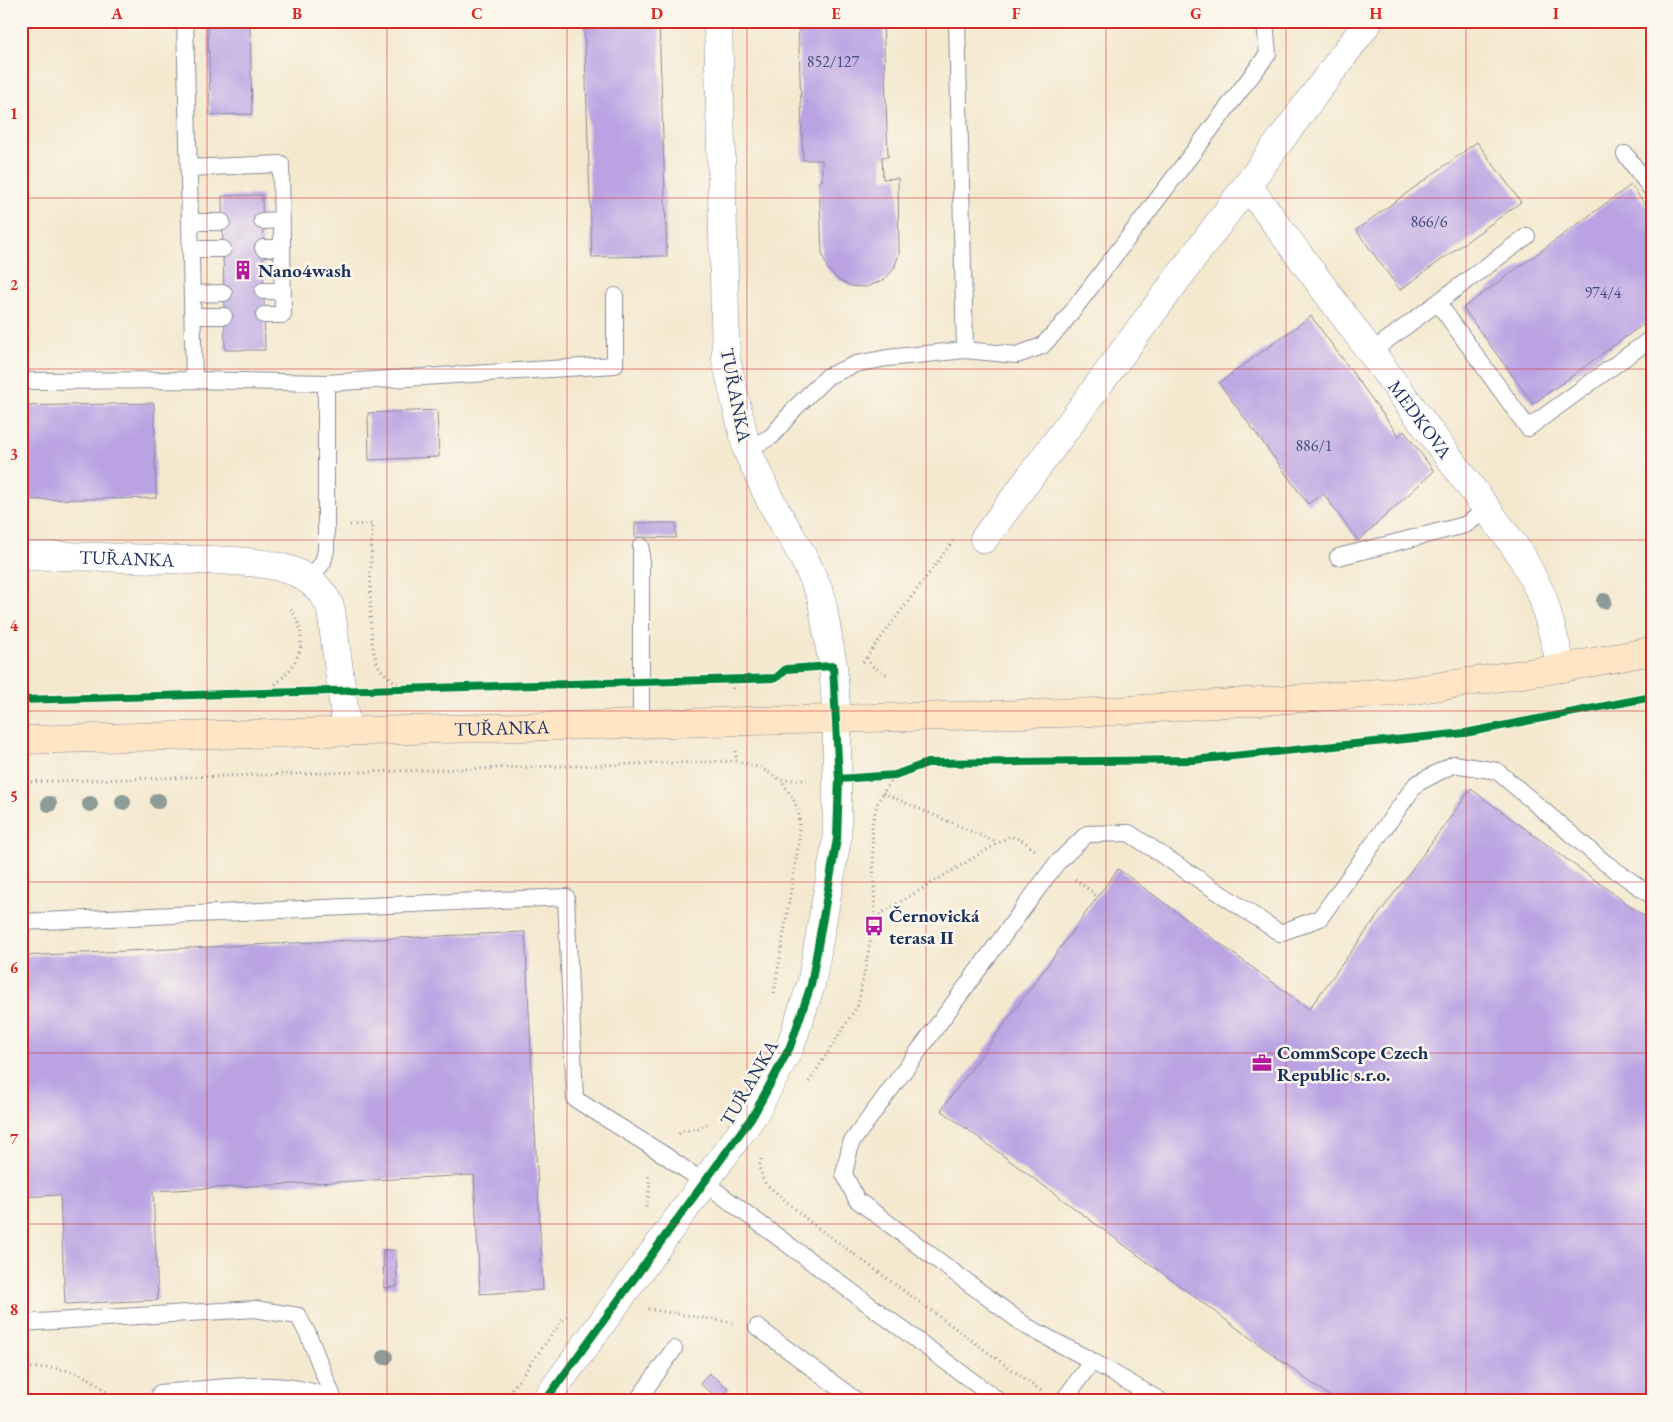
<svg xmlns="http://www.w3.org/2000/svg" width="1673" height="1422" font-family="'EB Garamond',serif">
  <rect width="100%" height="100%" fill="#fbf7ec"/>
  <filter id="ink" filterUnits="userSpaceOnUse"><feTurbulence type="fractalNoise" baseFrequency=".02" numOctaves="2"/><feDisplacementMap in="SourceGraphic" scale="10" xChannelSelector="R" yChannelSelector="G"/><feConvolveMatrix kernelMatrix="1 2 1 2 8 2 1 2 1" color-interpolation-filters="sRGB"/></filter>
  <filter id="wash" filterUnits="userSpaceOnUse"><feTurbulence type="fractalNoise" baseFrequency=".0096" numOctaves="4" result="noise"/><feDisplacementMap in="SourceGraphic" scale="20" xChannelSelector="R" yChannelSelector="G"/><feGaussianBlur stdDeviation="1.12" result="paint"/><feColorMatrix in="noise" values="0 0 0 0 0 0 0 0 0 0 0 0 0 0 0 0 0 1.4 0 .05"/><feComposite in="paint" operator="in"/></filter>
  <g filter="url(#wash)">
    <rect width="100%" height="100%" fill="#f4e8cf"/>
    <g id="blocks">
      <path fill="#baa2e3" d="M208 21H250L252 114 210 115Z
        M584 21H659L667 256 592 257Z
        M798 21H883L888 157H882L883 179 898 178 899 254 894 269 884 280 866 287 851 286 837 279 827 268 822 253 819 181H822V160H803Z
        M1477 142 1521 202 1400 290 1356 230Z
        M1631 185 1652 214V318L1533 404 1463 308Z
        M262 195 265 350H225L222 196Z
        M1311 316 1399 436 1404 431 1434 471 1358 541 1323 493 1308 504 1219 383Z
        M154 403 156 498 21 500V406Z
        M437 410 439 457 369 460 368 413Z
        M635 523H676V538L635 537Z
        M1471 789 1652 922V1401H1336L941 1110 1118 869 1309 1009Z
        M525 932 543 1290 480 1294 474 1175 153 1191 158 1300 65 1304 60 1195 21 1197V956Z
        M383 1250H396L397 1287 384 1288Z
        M709 1373 729 1389 721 1400 700 1384Z"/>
    </g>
  </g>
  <g filter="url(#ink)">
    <use href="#blocks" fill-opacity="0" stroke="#888c96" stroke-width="1"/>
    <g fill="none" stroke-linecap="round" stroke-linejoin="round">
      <defs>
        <path id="lane" d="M957 21 965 350
          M1625 154 1652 190
          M189 168 281 164 283 315H264
          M262 221 281 220
          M190 222H222
          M263 248H282
          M191 249H223
          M263 291H283
          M192 294 224 293
          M1438 303 1528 428 1652 338
          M193 316H224
          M1371 352 1527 236
          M194 380 326 383 615 365V296
          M21 381 194 380 185 21
          M747 450 772 436 796 407 828 376 856 364 887 358 965 350 1017 355 1042 346 1061 326 1268 54 1265 21
          M1338 557 1465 525 1488 509
          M309 581 323 562 326 550V383
          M641 724V546
          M21 922 566 897 575 1099 663 1154 705 1183 999 1401
          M21 1323 255 1309 298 1316 308 1334 334 1400
          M757 1327 857 1401
          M160 1393C214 1389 287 1375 335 1401
          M637 1401 674 1349
          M1063 1401 1092 1361
          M1161 1401 1092 1361 1026 1326 857 1200 844 1174 851 1143 1056 864 1087 834 1129 833 1280 933 1320 918 1416 784 1454 764 1497 771 1604 862 1652 896"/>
        <g id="street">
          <path id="s1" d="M1248 186 1521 555 1543 598 1562 668"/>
          <path d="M984 539 1369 21"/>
          <path id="s2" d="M21 556C67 555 113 558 159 559 198 561 266 557 299 574 315 583 326 594 331 610L347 732"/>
          <path d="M545 1401 754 1114 790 1047 811 985 837 839V720L833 666 821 596 805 560 770 500 747 450 726 360 718 21"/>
        </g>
        <g id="secondary">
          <path id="s3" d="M21 740 1098 712 1408 691 1562 668 1652 651"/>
        </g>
      </defs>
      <use href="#lane" stroke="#888c96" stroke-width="18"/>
      <use href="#street" stroke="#888c96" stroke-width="29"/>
      <use href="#secondary" stroke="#888c96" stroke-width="29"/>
      <path stroke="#888c96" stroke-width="3" stroke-dasharray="1 4" stroke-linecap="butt" d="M350 525 372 524C372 556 366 637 377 663 382 674 395 682 405 689
        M867 658 872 666 889 676
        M863 662 953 541
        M732 678 733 692
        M263 693C294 674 316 641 289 607
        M736 751V761L761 768 781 780H807
        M868 777 894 775
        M21 782 736 761
        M883 793 996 842
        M1075 879 1098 897
        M875 917 1010 836 1023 841 1035 850
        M774 993 799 841V815L795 802 781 780
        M809 1082 858 1005 875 917 872 825 878 801 895 775
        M679 1134 682 1131 698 1129 707 1124
        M761 1159 759 1167 764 1182 810 1222 1041 1391
        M646 1207 650 1188 648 1175
        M648 1309 734 1323
        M21 1369C56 1365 92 1370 113 1401
        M503 1401 568 1313"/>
      <use href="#lane" stroke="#fff" stroke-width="16"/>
      <use href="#street" stroke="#fff" stroke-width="28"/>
      <use href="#secondary" stroke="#fde5c5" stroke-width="28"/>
      <defs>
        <path id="cycleway" d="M21 700 776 678 786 669 833 666 839 779 837 839 811 985 790 1047 754 1114 545 1401
          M839 779 895 775 927 763 1193 760 1465 733 1652 697"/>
      </defs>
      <use href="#cycleway" stroke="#fbf7ec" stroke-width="11"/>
      <use href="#cycleway" stroke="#00873e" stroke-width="8"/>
    </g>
    <g fill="#8d9c99">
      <circle cx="1604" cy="601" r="8"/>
      <circle cx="158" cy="801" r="8"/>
      <circle cx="123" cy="802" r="8"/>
      <circle cx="49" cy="804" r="8"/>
      <circle cx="90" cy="804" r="8"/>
      <circle cx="385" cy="1357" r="8"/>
    </g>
  </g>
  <path fill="none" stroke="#d62828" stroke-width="1" stroke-opacity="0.55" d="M207 21V1401M387 21V1401M567 21V1401M747 21V1401M926 21V1401M1106 21V1401M1286 21V1401M1466 21V1401M21 198H1652M21 369H1652M21 540H1652M21 711H1652M21 882H1652M21 1053H1652M21 1224H1652"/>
  <defs>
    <symbol id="building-bare" viewBox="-9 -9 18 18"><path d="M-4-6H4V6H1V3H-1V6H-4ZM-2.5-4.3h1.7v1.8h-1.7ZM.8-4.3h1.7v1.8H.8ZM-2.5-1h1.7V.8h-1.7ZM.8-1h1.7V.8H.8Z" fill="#b5179e" stroke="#fbf7ec" stroke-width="2.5" paint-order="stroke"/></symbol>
    <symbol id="bus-bare" viewBox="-9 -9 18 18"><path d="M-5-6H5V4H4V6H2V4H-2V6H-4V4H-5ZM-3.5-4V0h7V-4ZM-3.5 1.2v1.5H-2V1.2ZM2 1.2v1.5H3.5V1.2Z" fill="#b5179e" stroke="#fbf7ec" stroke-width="2.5" paint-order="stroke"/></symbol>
    <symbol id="office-bare" viewBox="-9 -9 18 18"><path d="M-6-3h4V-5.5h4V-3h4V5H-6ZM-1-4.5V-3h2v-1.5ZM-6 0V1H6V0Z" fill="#b5179e" stroke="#fbf7ec" stroke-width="2.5" paint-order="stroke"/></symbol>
  </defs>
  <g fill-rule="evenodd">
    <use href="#building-bare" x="229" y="256" width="28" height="28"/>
    <use href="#bus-bare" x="860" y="912" width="28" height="28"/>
    <use href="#office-bare" x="1248" y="1049" width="28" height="28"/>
  </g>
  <g text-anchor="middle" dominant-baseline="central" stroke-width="5" stroke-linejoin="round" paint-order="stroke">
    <g font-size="16" fill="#434c7f">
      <text x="833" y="61">852/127</text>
      <text x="1429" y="221">866/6</text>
      <text x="1603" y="292">974/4</text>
      <text x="1314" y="445">886/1</text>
    </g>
    <g font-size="19" font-weight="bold" fill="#1b2f5e" stroke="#fbf7ec" text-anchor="start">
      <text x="258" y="270">Nano4wash</text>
      <text x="889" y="915">Černovická<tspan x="889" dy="22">terasa II</tspan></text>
      <text x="1277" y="1052">CommScope Czech<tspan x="1277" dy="22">Republic s.r.o.</tspan></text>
    </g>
    <g font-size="19" fill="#1b2f5e" stroke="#fbf7ec">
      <text transform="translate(736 395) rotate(79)">TUŘANKA</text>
      <text stroke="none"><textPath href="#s1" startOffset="290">MEDKOVA</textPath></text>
      <text stroke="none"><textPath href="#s2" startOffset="106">TUŘANKA</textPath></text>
      <text stroke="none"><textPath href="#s3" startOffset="481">TUŘANKA</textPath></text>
      <text transform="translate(749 1083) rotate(-60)">TUŘANKA</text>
    </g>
  </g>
  <rect width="1673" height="1422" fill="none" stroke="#fbf7ec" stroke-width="55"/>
  <rect x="28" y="28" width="1618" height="1366" fill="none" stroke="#d62828" stroke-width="2"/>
  <g font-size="16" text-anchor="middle" font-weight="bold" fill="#d62828">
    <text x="117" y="19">A</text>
    <text x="297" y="19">B</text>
    <text x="477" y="19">C</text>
    <text x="657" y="19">D</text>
    <text x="836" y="19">E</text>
    <text x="1016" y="19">F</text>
    <text x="1196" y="19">G</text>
    <text x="1376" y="19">H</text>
    <text x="1556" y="19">I</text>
    <text x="14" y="119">1</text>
    <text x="14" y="290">2</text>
    <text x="14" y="460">3</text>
    <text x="14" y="631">4</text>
    <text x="14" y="802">5</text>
    <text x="14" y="973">6</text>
    <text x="14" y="1144">7</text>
    <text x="14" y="1315">8</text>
  </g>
</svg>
